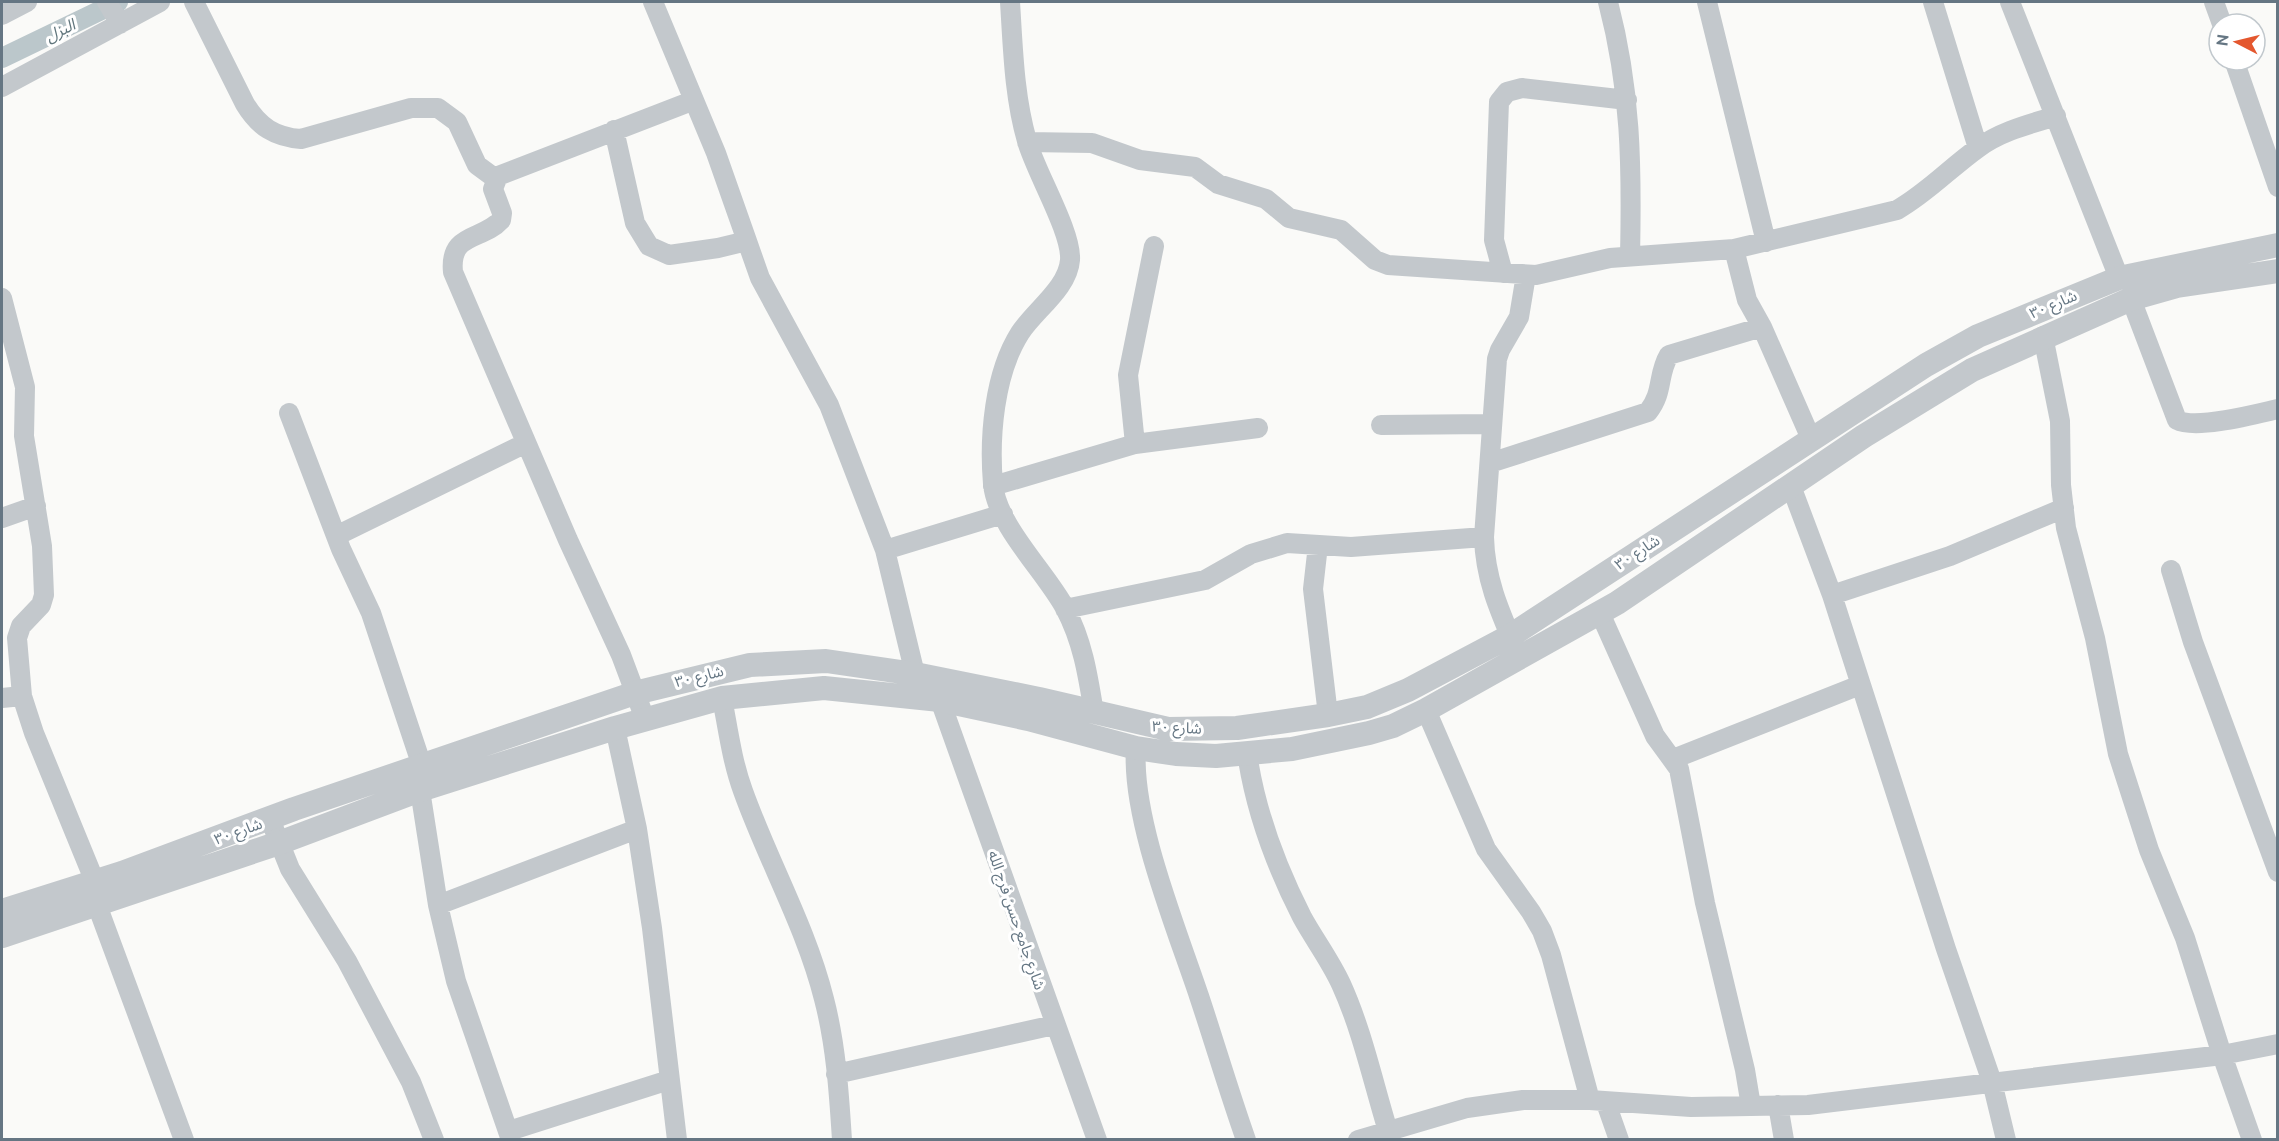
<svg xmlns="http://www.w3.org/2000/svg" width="2279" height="1141" font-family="Ubuntu,'Noto Sans Arabic',sans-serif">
  <rect width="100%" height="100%" fill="#fafaf8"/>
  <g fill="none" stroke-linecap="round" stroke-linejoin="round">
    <path stroke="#bbc7cb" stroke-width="20" d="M2 58 118 2"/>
    <path stroke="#c3c8cc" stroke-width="20" d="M107 2 120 24
      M194 2 245 104C259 127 275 137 301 139L411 108H438L457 122 477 165 496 179
      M653 2 716 153 760 278 829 405 885 550 915 674
      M1010 2C1013 48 1014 96 1027 141 1035 171 1072 232 1070 260 1068 288 1035 310 1020 333 994 374 989 437 993 484 997 526 1045 571 1065 608 1083 642 1088 676 1094 713
      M1608 2C1631 90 1632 165 1630 256
      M1707 2 1766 242
      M1933 2 1978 148
      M2010 2 2119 278
      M2214 2 2222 24
      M2 15 27 2
      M2234 60 2278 187
      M2 87 160 2
      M614 130 635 223 649 246 669 255 718 248 747 241
      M1027 142 1092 143 1140 160 1195 167 1218 184 1266 199 1289 218 1341 230 1375 260 1388 265 1536 275 1610 258 1734 249 1897 210C1927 193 1950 168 1978 148 2001 131 2030 124 2056 116
      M1734 249 1747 300 1762 327 1812 441
      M1503 273 1494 240 1499 102 1507 92 1522 88 1627 100
      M2 298 25 387 24 436 42 546 44 595 41 605 21 626 17 638 22 696 34 733 95 882
      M2131 299 2177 420C2196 430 2256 414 2278 409
      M2043 336 2060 421 2061 485 2066 528 2095 638 2118 754 2149 850 2185 938 2222 1055 2252 1140
      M289 413 341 549 371 613 422 766
      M1381 425 1491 424
      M1135 444 1128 375 1154 246
      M1490 463 1648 412C1664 392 1657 375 1669 355L1762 327
      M993 486 1135 444 1258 428
      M1791 486 1832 595 1946 949 1992 1082 2006 1140
      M2 518 36 506
      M336 536 526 443
      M1318 545 1313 589 1328 715
      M885 550 1003 514
      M2171 570 2193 642 2278 872
      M1832 595 1950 556 2064 508
      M1065 609 1205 580 1251 554 1287 543 1351 547 1484 537
      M1600 613 1655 736 1679 769 1705 903 1745 1070 1751 1106
      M1515 647C1499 610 1485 578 1484 537L1497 359 1500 350 1519 317 1526 275
      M2 698 22 696
      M722 698C728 729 732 761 743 791 768 861 806 927 824 999 836 1045 839 1093 842 1140
      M940 700 1097 1140
      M1426 710 1486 849 1531 912 1542 931 1551 955 1590 1100
      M645 719 621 655 568 540 453 272C449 232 482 241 501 220L502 213 493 189 498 176 692 101
      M615 728 637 829 652 928 677 1140
      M1136 748C1131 818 1176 927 1199 996 1215 1044 1229 1092 1246 1140
      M1247 753C1255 809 1276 866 1302 917 1314 939 1330 960 1341 984 1362 1030 1373 1082 1388 1131
      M1673 759 1860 685
      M420 790 438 905 456 981 511 1140
      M270 819 290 869 347 961 411 1082 434 1140
      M97 905 184 1140
      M438 905 637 829
      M836 1074 1054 1025
      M1606 1103 1619 1140
      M1778 1105 1784 1140
      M509 1131 669 1080
      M1358 1140 1467 1108 1523 1100H1590L1691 1107 1808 1105 2222 1055 2278 1044"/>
    <path stroke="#c3c8cc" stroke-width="24" d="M2 911 122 873 294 809 635 693 750 665 826 661 915 674 1039 699 1168 729 1237 728 1328 715 1367 707 1408 690 1510 636 1926 365 1978 336 2119 278 2278 245
      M2 936 279 843 420 790 615 728 722 698 824 688 940 700 1028 719 1136 748 1176 754 1216 756 1292 749 1369 733 1393 726 1426 710 1617 603 1864 436 1972 370 2131 299 2177 286 2278 271"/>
  </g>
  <g text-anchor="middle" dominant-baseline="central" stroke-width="6" stroke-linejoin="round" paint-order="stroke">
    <g font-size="15" fill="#657683" stroke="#fff">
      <text transform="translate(2053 304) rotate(-23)">شارع ٣٠</text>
      <text transform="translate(1637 552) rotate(-33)">شارع ٣٠</text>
      <text transform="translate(699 676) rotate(-14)">شارع ٣٠</text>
      <text transform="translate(1177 727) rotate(3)">شارع ٣٠</text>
      <text transform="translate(238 831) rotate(-20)">شارع ٣٠</text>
      <text transform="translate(1017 920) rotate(71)">شارع جامع حسن فرج الله</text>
    </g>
    <g font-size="16" font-style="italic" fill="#60757c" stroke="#fff">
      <text transform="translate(60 30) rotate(-26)">البزل</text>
    </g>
  </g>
  <rect width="2279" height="1141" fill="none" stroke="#657683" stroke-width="6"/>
  <g transform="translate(2237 42) rotate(277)"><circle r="28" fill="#ffffff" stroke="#c1c8cd" stroke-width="1.5"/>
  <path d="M0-4.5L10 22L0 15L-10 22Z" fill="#e4572e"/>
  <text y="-9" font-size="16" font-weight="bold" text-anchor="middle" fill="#657683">N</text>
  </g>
</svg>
